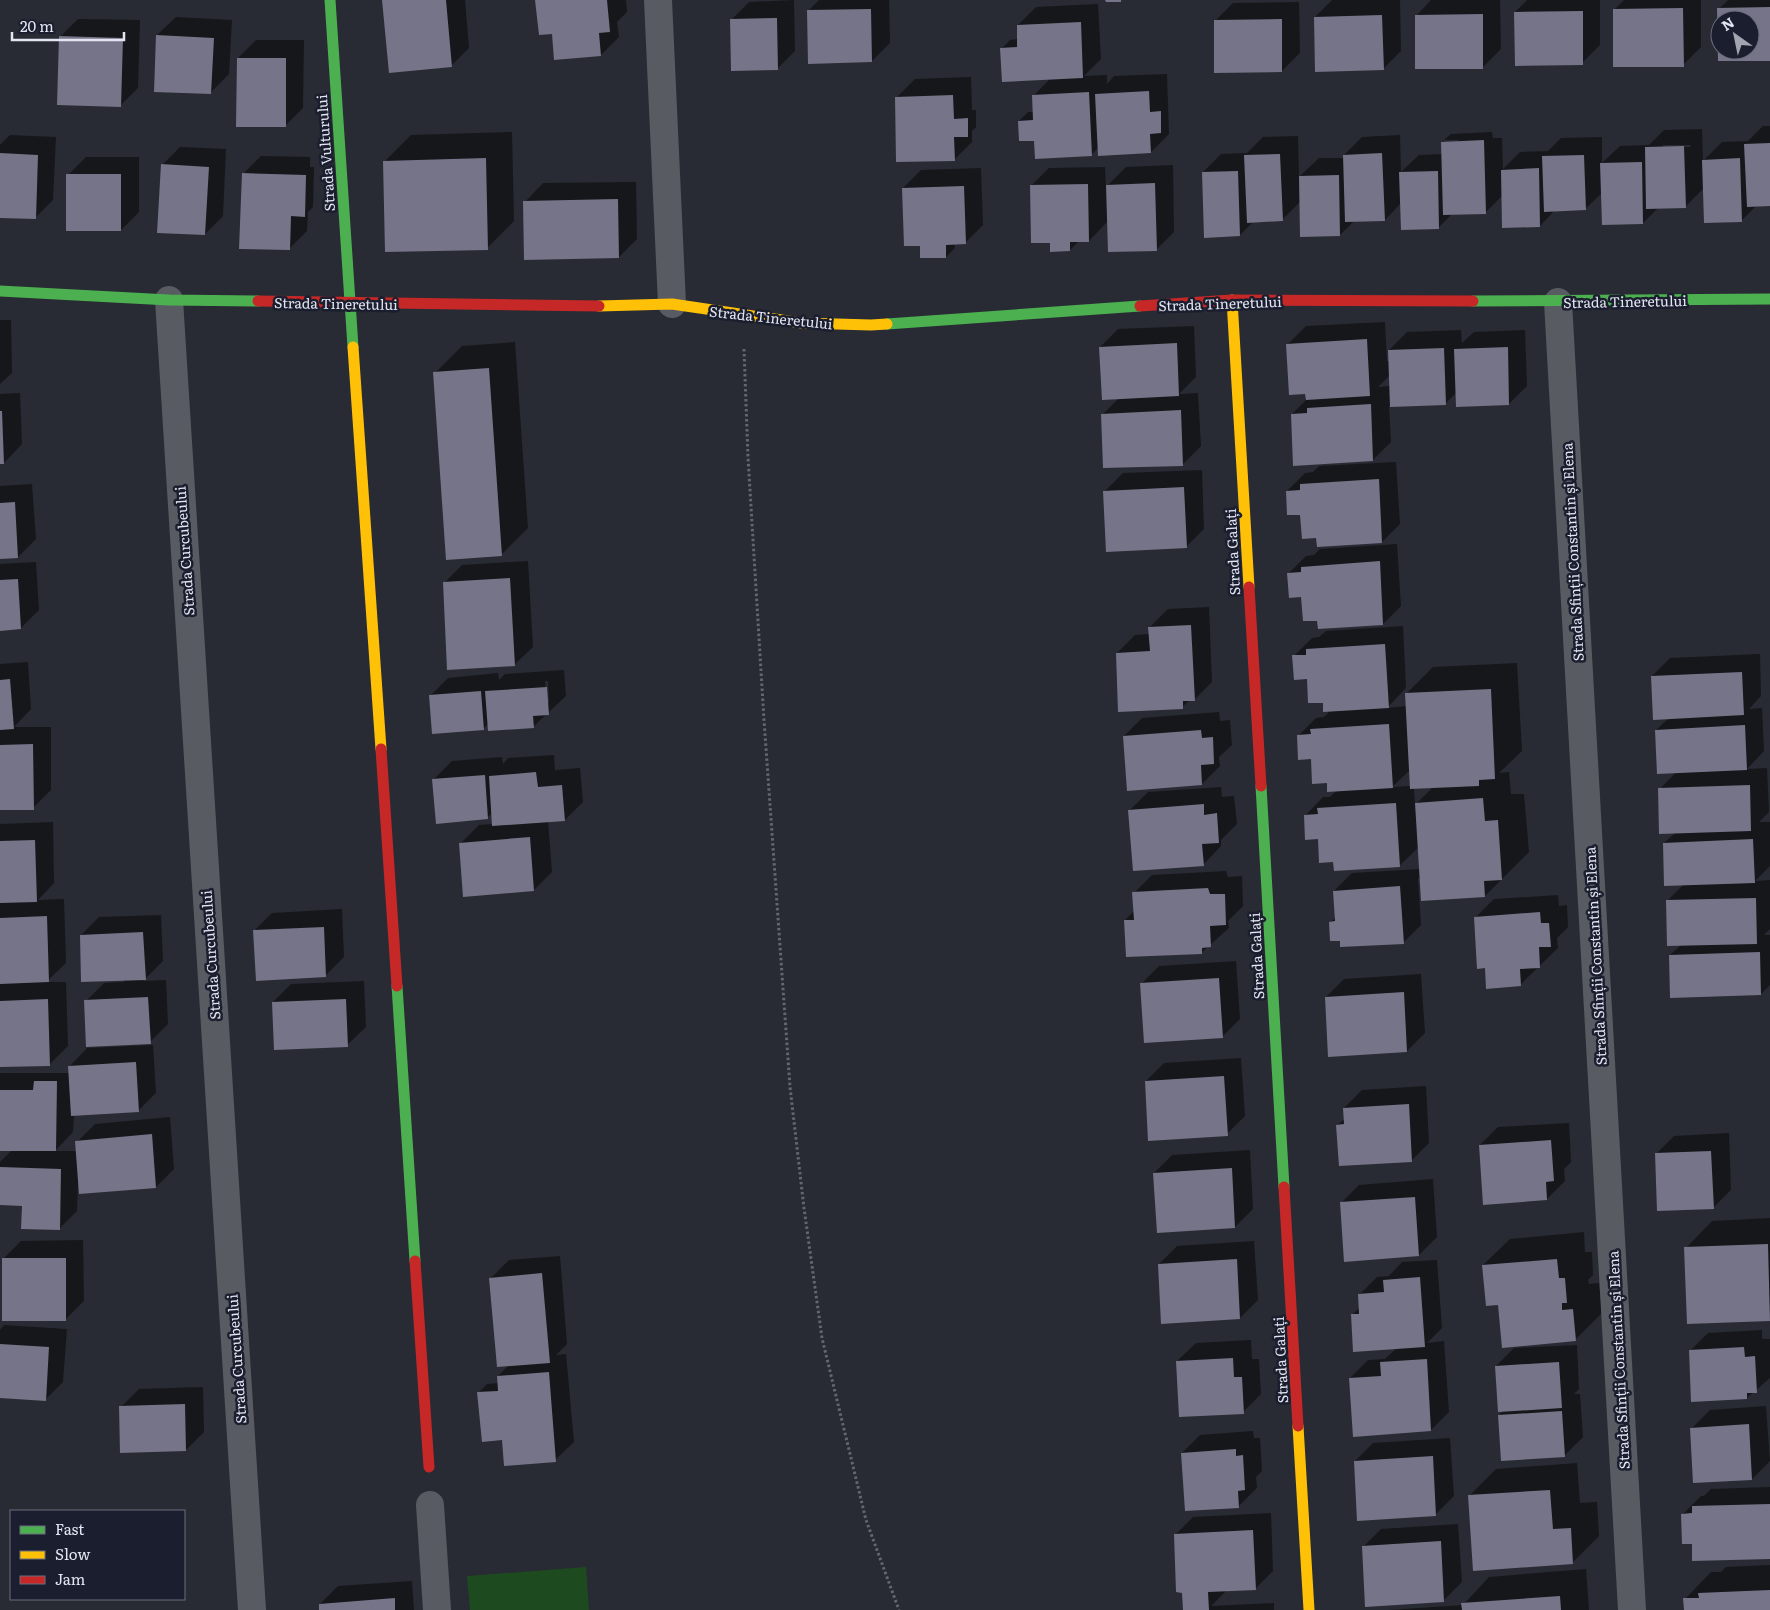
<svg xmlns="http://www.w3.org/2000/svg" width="1770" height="1610" font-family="Literata,serif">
  <rect width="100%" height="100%" fill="#282b33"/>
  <path fill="#1e4a1f" d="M586 1567 589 1610H470L467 1576Z"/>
  <path fill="#0007" fill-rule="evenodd" d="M384 0H465L469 48 451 66Z
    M536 0H626L627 12 617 22 619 37 601 55 553 33Z
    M794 0 795 51 777 69 731 20 749 2Z
    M819 0H889L890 43 872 61 808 11Z
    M1332 0H1400L1401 51 1383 69 1315 17Z
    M1431 0H1500L1501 49 1483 67 1416 16Z
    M1527 0H1600V45L1582 63 1515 12Z
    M1624 0H1701V47L1683 65 1614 10Z
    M1728 0H1770V59L1720 60 1719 9ZM1720 20H1750V50H1720Z
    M1299 2 1300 53 1282 71 1215 21 1233 3Z
    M1098 4 1101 59 1084 76 1107 75V84L1114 76 1167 74 1169 134 1151 152 1099 147 1091 155 1035 139 1019 121 1028 112H1034L1033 96 1050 79 1002 48 1010 40 1018 39V25L1036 7Z
    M176 17 232 20 229 74 211 92 157 35Z
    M78 19 140 20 138 88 120 106 60 37Z
    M256 40H304L303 108 285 126 238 58Z
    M971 77 972 110H976V127L972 131V142L954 160 897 97 915 79Z
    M1763 126H1770V205H1757L1742 220 1704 188 1685 207 1658 208 1643 223 1603 192 1585 209 1555 210 1540 226 1503 195 1486 212 1453 213 1438 228 1401 203 1385 220 1354 221 1340 235 1301 201 1282 220 1253 222 1240 235 1203 172 1221 154 1247 153 1263 137 1298 136 1299 177 1319 158H1344V155L1362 137 1400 135 1401 172 1419 155 1442 154V142L1451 134 1492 132 1493 138H1502L1503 169 1520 152 1548 151 1561 138 1602 137V163L1620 146 1649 145 1664 130 1702 129 1703 161 1722 142 1748 141ZM1444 140H1459L1457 143H1444ZM1663 145H1690L1691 147 1663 148Z
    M512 132 514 221 487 248 384 162 411 135Z
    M10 135 56 137 53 200 35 218 0 217V145Z
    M180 147 226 149 223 216 205 234 162 165Z
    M261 156 310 157V167H314L313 207 308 212 307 231 289 249 243 174Z
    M86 157H139V212L121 230 68 175Z
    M1173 165 1174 232 1156 250 1108 221 1089 241H1079L1070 250 1051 244 1031 186 1049 168 1105 167 1106 187 1126 167Z
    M981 168 983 225 965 243H954L955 248 946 257 922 246 903 188 921 170Z
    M636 182 637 239 619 257 525 202 543 183Z
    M0 320H11L12 373 0 384Z
    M1385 322 1387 361H1389V350L1407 332 1461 330 1462 343 1474 332 1525 330 1527 386 1509 404 1457 392 1445 404 1389 406 1391 442 1373 460 1292 414 1307 399 1306 393 1288 344 1306 326ZM1390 375V386L1378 387Z
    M1194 326 1196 377 1179 394 1198 393 1201 446 1183 464 1103 414 1119 398 1100 347 1118 329Z
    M515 342 528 528 501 555 435 373 462 346Z
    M20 393 22 444 4 463H0V394Z
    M1396 462 1400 524 1382 542 1317 537 1287 491 1305 473 1313 472 1319 466Z
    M1202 470 1204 529 1186 547 1105 491 1123 473Z
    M32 484 36 539 18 557 0 558V486Z
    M1397 544 1401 606 1383 624 1319 619 1288 574 1306 556 1314 555 1320 549Z
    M528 561 533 647 514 665 444 583 462 565Z
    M36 562 39 610 21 628 0 629V564Z
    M1209 607 1212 682 1194 700H1190L1182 707 1117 653 1135 635 1150 634V627L1168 609Z
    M1403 626 1406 688 1387 708 1407 706 1406 694 1433 667 1517 663 1522 751 1499 773 1509 772 1511 794H1524L1529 852 1485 896 1418 878 1421 925 1403 943 1341 939 1330 923 1336 917 1334 891 1352 873 1420 869 1419 847 1399 866 1334 861 1319 837 1305 816 1323 797H1330L1337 790 1328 782 1298 736 1316 718 1324 717 1331 710 1294 656 1312 638 1319 637 1326 631ZM1410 770 1411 786 1392 787ZM1433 787 1415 805 1414 788Z
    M1760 654 1761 696 1749 709 1762 708 1764 751 1747 769 1767 768 1769 812 1759 822H1770V866L1755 881 1770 880V929L1764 935H1770V985L1761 994 1670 955 1681 945 1667 901 1684 884 1664 843 1675 833 1660 789 1676 772 1656 730 1669 718 1652 676 1670 658Z
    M28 662 31 709 14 727H51V790L33 808 0 809V664Z
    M564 670 566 696 534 726 489 723 483 729 430 696 448 678 498 673 499 680 505 674ZM545 681H548L549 702 547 705Z
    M1219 712 1220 721 1230 720 1232 745 1219 757 1220 766 1202 784 1124 736 1142 718Z
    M554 755 555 770 580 768 583 802 565 820 548 821 552 872 534 890 461 843 479 825 493 824 492 813 487 818 434 779 452 761 502 757 503 764 508 758Z
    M1221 787 1222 797 1234 796 1237 824 1221 840V846L1203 865 1130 810 1148 792Z
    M53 822 54 883 38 900 64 899 66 963 46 982H66L68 1046 50 1064 0 1038V824Z
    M1226 871 1228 877 1242 876 1243 906 1228 921 1229 928 1201 953 1125 920 1134 911V893L1152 875Z
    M1558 895 1559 906 1567 905 1568 927 1557 938 1558 948 1520 985 1486 967 1476 917 1494 899Z
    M342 909 344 957 326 975 254 931 272 913Z
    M161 915 163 961 143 981 166 980 168 1024 150 1042 86 1001 104 983 124 982V980L81 935 99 917Z
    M1236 961 1240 1019 1222 1037 1141 984 1159 966Z
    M1421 974 1425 1033 1407 1051 1326 997 1344 979Z
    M364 981 366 1027 347 1045 273 1002 291 984Z
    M153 1045 156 1093 138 1111 74 1114 73 1132 55 1151H77V1142L95 1124 170 1117 174 1169 156 1187 78 1182 77 1211 59 1229 23 1205 0 1204V1162L12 1150 0 1149V1073H70L69 1067 87 1048Z
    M1241 1058 1245 1116 1227 1134 1146 1081 1164 1063Z
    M1426 1086 1429 1143 1411 1161 1338 1125 1345 1118 1344 1108 1362 1090Z
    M1569 1123 1571 1162 1564 1169 1565 1181 1547 1199 1480 1145 1498 1127Z
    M1729 1133 1731 1190 1713 1208 1656 1154 1674 1136Z
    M1250 1150 1253 1209 1235 1227 1154 1173 1172 1155Z
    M1433 1179 1437 1237 1419 1255 1341 1203 1359 1185Z
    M1770 1218V1319L1688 1323 1686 1248 1712 1221Z
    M1584 1232 1585 1252H1592L1593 1275 1588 1280 1589 1284 1599 1283 1602 1313 1575 1340 1499 1304 1483 1265 1510 1239Z
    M83 1240 84 1301 65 1320 3 1259 21 1241Z
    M1254 1241 1258 1300 1240 1318 1159 1264 1177 1246Z
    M560 1256 567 1344 556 1355 566 1354 574 1442 555 1460 503 1437 479 1392 487 1384 498 1383V1376L509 1365 491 1278 509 1260Z
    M1437 1260 1442 1328 1427 1343 1444 1341 1449 1412 1431 1430 1350 1378 1368 1360 1385 1359 1397 1348 1352 1315 1360 1307 1359 1295 1377 1277 1389 1276 1402 1262Z
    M4 1325 67 1329 63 1382 45 1400 0 1397V1330Z
    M1762 1330V1339H1770V1378L1747 1398 1690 1351 1708 1333Z
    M1251 1340 1252 1359H1259L1261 1394 1243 1412 1177 1361 1196 1343Z
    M1577 1345 1579 1389 1574 1394H1580L1583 1437 1565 1455 1499 1415 1504 1410 1496 1366 1514 1348Z
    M203 1387 204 1432 186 1450 121 1407 139 1389Z
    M1766 1406 1770 1461 1752 1479 1692 1428 1710 1410Z
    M1253 1431 1254 1438H1260L1262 1471 1256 1477 1257 1488 1239 1506 1182 1453 1200 1435Z
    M1450 1438 1454 1496 1436 1514 1358 1520 1355 1461 1373 1443Z
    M1577 1463 1580 1503 1597 1502 1599 1536 1572 1563 1469 1496 1496 1469Z
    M1770 1487V1558L1693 1542 1683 1514 1701 1496H1704L1711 1489Z
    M1271 1513 1273 1571 1255 1589 1226 1591 1211 1606 1274 1603V1610H1192L1183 1591 1175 1535 1193 1517Z
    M1458 1524 1462 1582 1444 1600 1363 1547 1381 1529Z
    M1770 1565V1610H1685V1599L1711 1572H1721L1726 1567Z
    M1586 1569 1589 1610H1389L1463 1605 1489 1577Z
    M412 1581 414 1610H320V1604L338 1586Z"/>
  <path fill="#767488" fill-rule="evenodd" d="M382 0H446L452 67 389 73Z
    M535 0H607L610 32 599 33 601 56 554 60 552 34 539 35Z
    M1105 0H1121V2H1106Z
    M1770 7V61H1718L1717 8ZM1720 20H1750V50H1720Z
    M1683 8 1684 67H1613V9Z
    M871 9 872 62 808 64 807 10Z
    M1583 11V65L1515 66 1514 12Z
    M1483 14V69H1415V15Z
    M1382 15 1384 70 1315 72 1314 17Z
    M777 18 778 70 731 71 730 19Z
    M1282 19V72L1214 73V20Z
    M1081 22 1083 78 1002 82 1000 48 1017 47V25Z
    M156 35 214 38 211 94 154 92Z
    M59 36 123 38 121 107 57 105Z
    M237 58H286V127H236Z
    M1149 91 1150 112 1161 111V133L1150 134 1151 153 1098 156 1095 94Z
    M1089 92 1092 156 1035 159 1034 141H1019L1018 121 1033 120 1032 95Z
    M953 95 954 119 968 118V137H954L955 161 896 162 895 97Z
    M1484 140 1486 214 1443 215 1441 142Z
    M1770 143V206L1747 207 1744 144Z
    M1684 146 1686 208 1646 209 1645 147Z
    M0 153 38 155 36 219 0 218Z
    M1382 153 1385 221 1345 222 1343 155Z
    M1280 154 1283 221 1247 223 1244 155Z
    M1584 155 1586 210 1544 212 1542 156Z
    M486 158 488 250 385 252 383 161Z
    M1740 158 1742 222 1704 223 1702 160Z
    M1642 162 1643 224 1602 225 1600 163Z
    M161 164 209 167 205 235 157 233Z
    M1539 168 1540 227 1502 228 1501 170Z
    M1238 171 1240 236 1204 238 1202 172Z
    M1438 171 1439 229 1401 230 1399 172Z
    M242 173 306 175 305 217 291 216 290 250 239 249Z
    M66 174H121V231H66Z
    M1339 175 1340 236 1300 237 1299 176Z
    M1155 183 1157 251 1108 252 1106 185Z
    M1088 184 1089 242H1070V251L1050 252V243H1031L1030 185Z
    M964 186 966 244 946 245V258H920V246H904L902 188Z
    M618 199 619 258 524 260 523 201Z
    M1367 339 1370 396 1306 400 1305 394 1289 395 1286 344Z
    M1177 343 1179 396 1102 400 1099 347Z
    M1508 347 1509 405 1456 407 1454 349Z
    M1444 348 1446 405 1390 407 1388 350Z
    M489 368 502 556 446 560 433 372Z
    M1371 404 1373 461 1293 466 1291 414 1307 413V408Z
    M1181 410 1183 466 1103 468 1101 414Z
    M0 411H2L4 464H0Z
    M1379 479 1382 543 1317 547 1316 538 1302 539 1300 515H1287L1286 491 1300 490V484Z
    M1184 487 1187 548 1106 552 1103 491Z
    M15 502 18 558 0 559V503Z
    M1380 561 1383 625 1318 629 1317 621H1303L1301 597 1289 598 1287 573 1301 572V567Z
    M510 578 515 666 447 670 443 582Z
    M18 579 21 629 0 631V580Z
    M1191 625 1195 701H1183V709L1118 712 1116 653 1150 651 1148 627Z
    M1385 644 1389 708 1323 712V703H1308L1307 679 1294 680 1292 655H1306V649Z
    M1742 672 1744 715 1653 720 1651 676Z
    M10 679 14 729 0 730V680Z
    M547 687 549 715 533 716 534 728 488 731 485 691Z
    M1491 689 1495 779 1479 780V786L1410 789 1405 693Z
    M481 691 484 730 432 734 429 695Z
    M1389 724 1393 788 1327 792V783L1312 784 1311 759 1298 760 1297 735 1311 734 1310 729Z
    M1745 725 1747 770 1657 774 1655 730Z
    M1201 730 1202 738 1213 737 1214 764 1201 765 1202 785 1127 791 1123 736Z
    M33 744 34 810H0V745Z
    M536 772 538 787 562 785 565 821 492 826 489 776Z
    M485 775 488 819 436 824 432 779Z
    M1750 785 1751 831 1659 834 1658 788Z
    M1483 798 1485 821 1498 820 1502 880 1484 881 1485 897 1421 901 1415 803Z
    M1396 803 1400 867 1334 871 1333 862 1319 863 1318 839 1305 840 1304 815 1318 814 1317 808Z
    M1204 804V815L1217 813 1219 843 1202 844 1204 866 1133 871 1128 810Z
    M530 837 534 891 463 897 459 843Z
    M1753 839 1755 883 1664 886 1663 843Z
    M35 840 37 902 0 903V841Z
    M1400 886 1404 944 1340 947V941H1330L1329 922 1335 921 1333 891Z
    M1208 888 1210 894H1225L1226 925 1210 926 1211 947 1202 948V954L1126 957 1124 920H1134L1132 892Z
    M1756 898 1757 944 1667 946 1666 900Z
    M1540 912 1541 923H1549L1551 947H1539L1540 968 1520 969 1521 986 1486 989 1485 968 1477 969 1474 917Z
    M47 916 49 982 0 984V918Z
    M324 927 326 977 256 981 253 930Z
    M143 932 146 980 81 982 80 935Z
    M1760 952 1761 995 1670 998 1669 955Z
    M1219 978 1223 1038 1144 1043 1140 983Z
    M1404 992 1407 1052 1328 1057 1325 997Z
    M148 997 151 1044 86 1047 84 1000Z
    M48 999 50 1066 0 1067V1001Z
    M346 999 348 1047 274 1050 272 1002Z
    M136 1062 139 1112 71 1116 68 1066Z
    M1224 1076 1228 1136 1148 1141 1145 1081Z
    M34 1081H57L56 1151H0V1090H33Z
    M1409 1104 1412 1162 1339 1166 1336 1125 1344 1124 1343 1108Z
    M152 1134 156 1188 79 1194 75 1141Z
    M1551 1140 1554 1181 1546 1182 1547 1200 1483 1205 1479 1145Z
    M1711 1151 1714 1209 1657 1211 1655 1153Z
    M0 1167 61 1169 60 1230 21 1229 22 1206 0 1205Z
    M1232 1168 1235 1228 1157 1233 1153 1173Z
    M1415 1197 1419 1256 1344 1262 1340 1202Z
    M1768 1244 1770 1321 1687 1324 1684 1247Z
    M2 1258H66V1321H2Z
    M1237 1259 1240 1319 1161 1324 1158 1264Z
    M1557 1259 1559 1278H1565L1567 1303H1562V1310L1573 1309 1576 1341 1502 1348 1498 1305 1486 1306 1482 1265Z
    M542 1273 550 1363 497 1367 489 1278Z
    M1420 1277 1425 1347 1353 1352 1351 1314H1359L1358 1294 1384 1292 1383 1280Z
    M0 1344 49 1347 46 1401 0 1398Z
    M1744 1347 1745 1357 1755 1356 1757 1393H1747V1399L1691 1402 1689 1350Z
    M1233 1358 1234 1377H1242L1244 1414 1179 1417 1176 1361Z
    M1427 1359 1431 1431 1353 1437 1349 1378 1381 1376 1380 1362Z
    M1559 1362 1562 1408 1498 1412 1495 1366Z
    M549 1372 556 1462 504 1466 502 1440 482 1442 477 1392 498 1391 497 1376Z
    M185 1404 186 1451 120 1453 119 1406Z
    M1562 1411 1565 1457 1501 1461 1498 1415Z
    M1749 1424 1752 1480 1693 1483 1690 1428Z
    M1236 1449V1456L1243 1455 1245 1490 1238 1491 1239 1508 1185 1511 1181 1453Z
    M1433 1456 1436 1516 1357 1521 1354 1461Z
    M1550 1490 1553 1529 1571 1528 1573 1564 1473 1571 1468 1495Z
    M1770 1504V1559L1692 1561V1544H1682L1681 1514 1692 1513V1506Z
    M1253 1530 1256 1590 1208 1592 1209 1610H1183L1182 1593 1176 1592 1174 1534Z
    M1441 1541 1444 1602 1365 1607 1362 1546Z
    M1770 1590V1610H1684L1683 1598H1699L1698 1593Z
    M1560 1596 1561 1610H1462L1461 1603Z
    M395 1598V1610H319V1604Z"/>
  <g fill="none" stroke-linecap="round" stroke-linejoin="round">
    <path stroke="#65676e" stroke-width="3" stroke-dasharray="2.5 2.5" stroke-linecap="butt" d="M744 349 748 457 764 720 790 1087 804 1208 822 1338 866 1520 899 1610"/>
    <path stroke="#585b61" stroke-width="28" d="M658 0 672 304
      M169 300 252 1610
      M1558 302 1632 1610
      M430 1505 437 1610"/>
    <path stroke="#4caf50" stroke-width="11" d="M330 0 353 347
      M0 291 169 300 258 301
      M1473 301 1770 299
      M887 324 1140 306
      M1261 786 1284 1187
      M397 986 415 1261"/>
    <path stroke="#ffc107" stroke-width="11" d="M1232 300 1249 587
      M599 306 672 304 802 323 871 325 887 324
      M353 347 381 749
      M1298 1426 1309 1610"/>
    <path stroke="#c62828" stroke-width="11" d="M258 301 599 306
      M1140 306 1232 300 1473 301
      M1249 587 1261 786
      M381 749 397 986
      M1284 1187 1298 1426
      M415 1261 429 1467"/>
  </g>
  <g text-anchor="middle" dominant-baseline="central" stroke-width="5" stroke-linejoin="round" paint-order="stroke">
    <g font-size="14" fill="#e3e6f2" stroke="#1a1e2e">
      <text transform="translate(325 153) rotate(-94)">Strada Vulturului</text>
      <text transform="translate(1625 301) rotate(-1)">Strada Tineretului</text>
      <text transform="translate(336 303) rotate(1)">Strada Tineretului</text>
      <text transform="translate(1220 303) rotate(-2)">Strada Tineretului</text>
      <text transform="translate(771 317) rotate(6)">Strada Tineretului</text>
      <text transform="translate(184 551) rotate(-94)">Strada Curcubeului</text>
      <text transform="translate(1232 552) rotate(-93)">Strada Galați</text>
      <text transform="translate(1572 552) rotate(-93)">Strada Sfinții Constantin și Elena</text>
      <text transform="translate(210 955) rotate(-94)">Strada Curcubeului</text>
      <text transform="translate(1256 956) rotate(-93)">Strada Galați</text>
      <text transform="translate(1595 956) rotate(-93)">Strada Sfinții Constantin și Elena</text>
      <text transform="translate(236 1359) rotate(-94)">Strada Curcubeului</text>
      <text transform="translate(1280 1360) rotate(-93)">Strada Galați</text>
      <text transform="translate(1618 1360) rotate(-93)">Strada Sfinții Constantin și Elena</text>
    </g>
  </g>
  <rect x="10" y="1510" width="175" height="90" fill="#1a1e2e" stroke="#6a6e7c"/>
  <rect x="20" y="1526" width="25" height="8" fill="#4caf50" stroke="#6a6e7c"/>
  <text x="55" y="1535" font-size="15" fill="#e3e6f2">Fast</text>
  <rect x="20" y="1551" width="25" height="8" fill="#ffc107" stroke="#6a6e7c"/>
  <text x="55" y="1560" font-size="15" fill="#e3e6f2">Slow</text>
  <rect x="20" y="1576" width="25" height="8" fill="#c62828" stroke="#6a6e7c"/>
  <text x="55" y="1585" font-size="15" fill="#e3e6f2">Jam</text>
  <g transform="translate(1735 35) rotate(327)"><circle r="24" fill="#1a1e2e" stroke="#6a6e7c"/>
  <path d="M0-4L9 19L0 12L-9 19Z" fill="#a2a5af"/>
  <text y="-8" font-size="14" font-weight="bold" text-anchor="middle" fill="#e3e6f2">N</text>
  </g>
  <path d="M12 32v8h112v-8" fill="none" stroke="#e3e6f2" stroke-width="2.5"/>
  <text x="20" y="32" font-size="15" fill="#e3e6f2" stroke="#1a1e2e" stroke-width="4" paint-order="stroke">20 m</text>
</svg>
